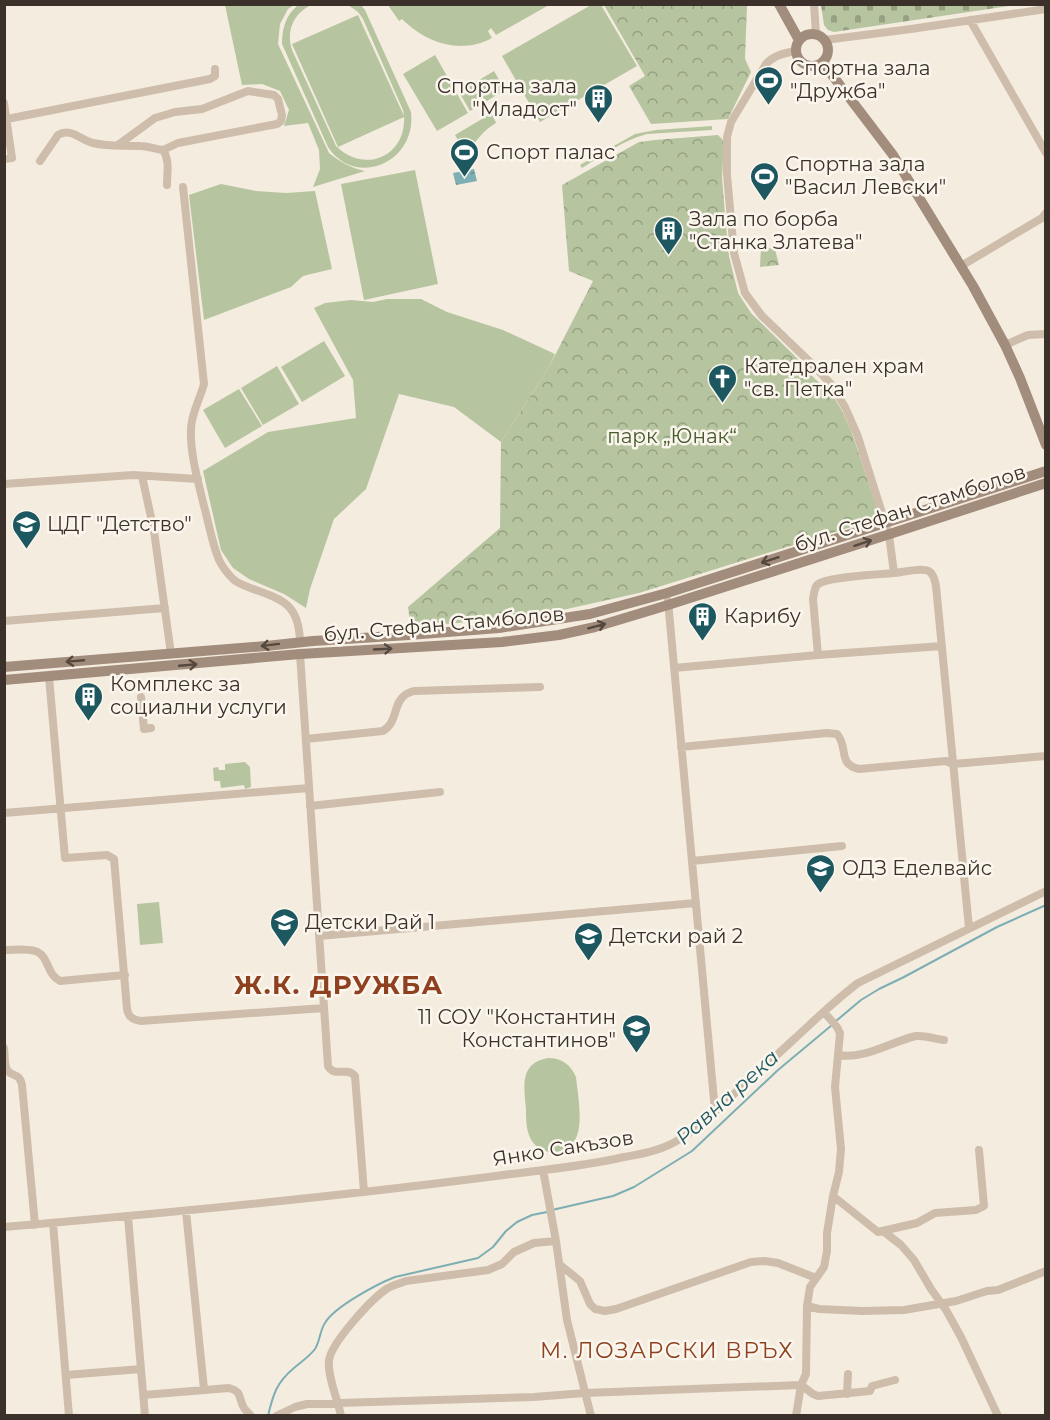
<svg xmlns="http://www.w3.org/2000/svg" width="1050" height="1420" font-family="Montserrat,sans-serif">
  <defs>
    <pattern id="forest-crowns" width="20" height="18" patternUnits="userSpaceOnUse" patternTransform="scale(1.5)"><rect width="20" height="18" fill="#b6c59f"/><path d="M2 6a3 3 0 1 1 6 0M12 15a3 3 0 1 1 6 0" fill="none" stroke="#95a182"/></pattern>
    <pattern id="cemetery-stones" width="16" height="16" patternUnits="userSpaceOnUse" patternTransform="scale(1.5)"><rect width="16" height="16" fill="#b6c59f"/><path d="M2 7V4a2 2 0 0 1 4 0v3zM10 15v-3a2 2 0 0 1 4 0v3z" fill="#95a182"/></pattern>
    <pattern id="water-ripples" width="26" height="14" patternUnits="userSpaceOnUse" patternTransform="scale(1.5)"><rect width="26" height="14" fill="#7daeb3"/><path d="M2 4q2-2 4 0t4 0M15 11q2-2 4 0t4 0" fill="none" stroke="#688e92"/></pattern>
  </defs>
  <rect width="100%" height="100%" fill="#f5ece0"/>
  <path fill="#b6c59f" d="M225 5H294L288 9 280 24 278 44 329 153C340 162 351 168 365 171L313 187 320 169 319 150 308 123 284 126 289 110 280 91 262 84 242 85Z
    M298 5H311C293 14 286 31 292 50L336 146C364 174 406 157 404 117L338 147 292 44 358 15 404 116 403 110 363 19 358 12 348 5H361L365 10 411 112C417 164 354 188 328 147L282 44C282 28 286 15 298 5Z
    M388 5H549L496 35 491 28 488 31 492 38C461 55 426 43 402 19L399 21Z
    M591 5H601L637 66 540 122 502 56Z
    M435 55 468 113 437 131 403 74Z
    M494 71 505 90 470 111 459 92Z
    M492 113 496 123C482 131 475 142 467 155L460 151 459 142 455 135Z
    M712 126V130L647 134C623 140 602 156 582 168L580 165 635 134 656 130Z
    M415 170 438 284 364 300 341 184Z
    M221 184 256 191 286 193 315 191 332 269 303 276 291 287 204 320 189 195Z
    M387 299H421L447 312 503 330 555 354 549 367 501 442 454 407 399 394 366 489 334 519 310 589 306 608 284 594 249 579 233 568 221 550 203 471 268 432 356 418 353 380 314 308 325 303 351 300 373 302Z
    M324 341 345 376 302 402 281 367Z
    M277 366 299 404 263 425 241 388Z
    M239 389 262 426 225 448 203 410Z
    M245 762 250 767 251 787 245 789 244 785 221 788 220 781H214L213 768 218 767 219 770H225V764Z
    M159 902 163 943 140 945 137 904Z
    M548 1058C562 1058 571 1065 576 1077 578 1099 590 1150 556 1152 546 1153 537 1149 532 1141 526 1132 526 1120 526 1109 524 1087 519 1063 548 1058Z"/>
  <path fill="url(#forest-crowns)" d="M604 5H747L745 59 751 72 728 119 651 124 629 86 645 76Z
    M718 135 724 141 722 178 726 226 729 256 738 293 751 313 804 365 814 378 831 393 841 409 851 430 880 518 639 593 549 613 502 619 411 627 408 607 500 528 501 442 549 367 593 281 569 271 562 185 639 142 655 140Z
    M761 247 775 249 779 265 760 267Z"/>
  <path fill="url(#cemetery-stones)" d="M821 5 822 4 1016 5 834 32 828 30 824 25Z"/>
  <path fill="url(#water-ripples)" d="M474 169 477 181 456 185 453 173Z"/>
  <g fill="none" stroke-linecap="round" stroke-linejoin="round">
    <path stroke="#7daeb3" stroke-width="2" d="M836 1021 861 1000 879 989 904 977 997 927 1046 905
      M552 1210 613 1196 634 1187 692 1151 778 1070 832 1025
      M268 1416C273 1394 277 1382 294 1368 301 1362 310 1356 315 1349 320 1341 320 1330 325 1323 334 1307 377 1284 395 1277L478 1258 493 1247 506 1231 517 1222 532 1215 547 1212"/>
    <path stroke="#cebdab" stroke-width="8" d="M814 4 816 34
      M970 20 1046 153
      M825 40 911 29 1046 9
      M796 51C785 53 774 55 766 64L731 122 727 137V175L734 253 745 293 762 316 811 363 831 384 845 407 857 434 889 535 894 573C903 572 924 567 930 572 934 575 935 581 936 586L969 928
      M4 103 12 158 4 159
      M7 119 210 79 215 76V69
      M118 145 155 118 175 112 202 109 248 91 274 95 278 99 282 115 281 121 277 124 178 143 163 150
      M40 161 58 135C70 127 81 140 93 143 108 147 124 145 140 146 148 146 155 149 163 150 170 160 167 173 167 185
      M183 187 204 384C200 399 191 414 191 429 190 454 198 481 204 506 209 524 212 543 219 560 222 566 227 573 233 579 238 584 246 586 253 589 284 600 299 605 300 642
      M961 266 1042 218 1046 213
      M1005 345 1028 335 1046 334
      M142 476 154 531 171 654
      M4 484 133 475 198 479
      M668 601 715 1111
      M4 621 165 608
      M300 654 328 1066C334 1078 347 1066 355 1076L364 1192
      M818 655 813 599C814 595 814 589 817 585 824 577 881 574 894 573
      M674 668 818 655 942 646
      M49 677 65 858 107 855 114 859 127 1009C128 1017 133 1020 141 1021L324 1008
      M141 697 144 729 151 728
      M306 739 383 731C398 722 393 703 405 695 407 693 411 692 414 691L540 687
      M681 747 827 733 837 734C849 748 837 764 859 769L946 761 953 764 1046 756
      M310 806 440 792
      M4 813 309 788
      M692 861 842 846
      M319 936 696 903
      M4 950C14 950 26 948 35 951 49 955 46 974 60 981L125 975
      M824 1012 837 1027 840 1033 835 1087 841 1149 839 1172 833 1196 878 1232 917 1223 935 1213 976 1210 984 1206 979 1150
      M4 1048C5 1055 4 1064 7 1070 13 1078 19 1072 22 1085L35 1225
      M838 1055C864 1060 890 1042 916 1036 925 1035 935 1039 944 1040
      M543 1170 556 1241 567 1320 591 1416
      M186 1211 204 1389
      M128 1217 145 1416
      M53 1223 69 1416
      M4 1227C169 1213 333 1197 496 1176 539 1170 582 1167 624 1157 641 1154 658 1151 673 1143 695 1132 716 1110 734 1094 753 1076 773 1059 792 1041 814 1021 834 1001 858 983L1046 891
      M883 1231 901 1245 914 1260 931 1289 946 1310 961 1337 998 1416
      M559 1264 580 1281 590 1304 595 1309 605 1311 616 1309 751 1262 765 1261 778 1263 816 1278
      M807 1306 819 1309 862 1311 904 1310 956 1301 987 1291 998 1290 1046 1271
      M66 1375 141 1369
      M847 1394 848 1374
      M144 1395 229 1388C243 1392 238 1398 244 1408 245 1410 250 1414 251 1416
      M276 1416 295 1407 307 1404 534 1397 585 1393 801 1385 813 1394 818 1396 870 1391 872 1386 895 1380
      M341 1416C338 1400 327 1376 329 1360 332 1342 372 1298 388 1288 394 1285 400 1283 406 1281L488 1270 502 1264 514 1252 534 1243 556 1241
      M796 1416 801 1385 806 1374 807 1306 810 1287 824 1267 827 1251V1233L833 1196"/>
    <path stroke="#a28c7c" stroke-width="10" d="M779 4 799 40
      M796 50a16 16 0 1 1 32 0a16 16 0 1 1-32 0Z
      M823 63 893 155 973 286 1005 345 1020 378 1046 445
      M4 667 266 646 313 641 409 635 499 628 590 614 667 593 1046 471
      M4 680 300 654 502 642 559 635 595 627 668 605 896 532 1046 483"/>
  </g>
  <defs><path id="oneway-shaft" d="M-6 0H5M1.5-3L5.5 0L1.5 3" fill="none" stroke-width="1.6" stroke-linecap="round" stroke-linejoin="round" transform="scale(1.5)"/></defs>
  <g stroke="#55483e">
    <use href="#oneway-shaft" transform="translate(863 543) rotate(-18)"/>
    <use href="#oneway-shaft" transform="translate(770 560) rotate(162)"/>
    <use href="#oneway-shaft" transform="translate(597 626) rotate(-15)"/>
    <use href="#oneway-shaft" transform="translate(270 645) rotate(173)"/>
    <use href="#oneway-shaft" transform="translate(383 649) rotate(-3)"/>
    <use href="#oneway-shaft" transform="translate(75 661) rotate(175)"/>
    <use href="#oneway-shaft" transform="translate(188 665) rotate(-5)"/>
  </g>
  <defs>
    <symbol id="stadium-pin" viewBox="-11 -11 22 30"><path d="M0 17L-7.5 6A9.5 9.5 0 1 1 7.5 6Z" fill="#1d5760" stroke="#fbf6ed"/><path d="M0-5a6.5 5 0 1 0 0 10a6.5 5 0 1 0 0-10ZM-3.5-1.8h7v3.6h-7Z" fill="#fff"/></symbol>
    <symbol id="building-pin" viewBox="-11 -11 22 30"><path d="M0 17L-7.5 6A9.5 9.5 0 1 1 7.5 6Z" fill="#1d5760" stroke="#fbf6ed"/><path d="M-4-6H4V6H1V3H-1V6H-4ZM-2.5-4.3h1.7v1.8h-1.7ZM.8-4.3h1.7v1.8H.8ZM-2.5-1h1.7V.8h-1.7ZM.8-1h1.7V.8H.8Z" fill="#fff"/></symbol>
    <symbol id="church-pin" viewBox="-11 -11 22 30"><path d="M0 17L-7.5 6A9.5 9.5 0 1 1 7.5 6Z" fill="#1d5760" stroke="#fbf6ed"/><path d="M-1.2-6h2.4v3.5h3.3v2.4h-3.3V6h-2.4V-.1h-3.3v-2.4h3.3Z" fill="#fff"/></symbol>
    <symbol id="school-pin" viewBox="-11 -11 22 30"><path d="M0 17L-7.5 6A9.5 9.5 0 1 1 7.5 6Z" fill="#1d5760" stroke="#fbf6ed"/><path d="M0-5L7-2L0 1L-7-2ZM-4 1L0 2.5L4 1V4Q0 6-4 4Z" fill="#fff"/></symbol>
  </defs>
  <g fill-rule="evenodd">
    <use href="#stadium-pin" x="752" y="64" width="33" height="45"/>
    <use href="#building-pin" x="582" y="82" width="33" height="45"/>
    <use href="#stadium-pin" x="448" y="136" width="33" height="45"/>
    <use href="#stadium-pin" x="748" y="160" width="33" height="45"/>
    <use href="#building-pin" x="652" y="214" width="33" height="45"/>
    <use href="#church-pin" x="706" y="362" width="33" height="45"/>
    <use href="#school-pin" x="10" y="508" width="33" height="45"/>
    <use href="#building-pin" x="686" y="600" width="33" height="45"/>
    <use href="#building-pin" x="72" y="680" width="33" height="45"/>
    <use href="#school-pin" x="804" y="852" width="33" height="45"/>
    <use href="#school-pin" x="268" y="906" width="33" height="45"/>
    <use href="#school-pin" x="572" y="920" width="33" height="45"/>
    <use href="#school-pin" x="620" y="1012" width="33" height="45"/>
  </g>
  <g text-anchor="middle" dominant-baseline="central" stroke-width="5" stroke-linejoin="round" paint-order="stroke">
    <g font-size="20" fill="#3b312a" stroke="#fbf6ed" text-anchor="start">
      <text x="790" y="68">Спортна зала<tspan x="790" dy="23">"Дружба"</tspan></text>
      <text x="577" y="86" text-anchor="end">Спортна зала<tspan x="577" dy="23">"Младост"</tspan></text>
      <text x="486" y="152">Спорт палас</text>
      <text x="785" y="164">Спортна зала<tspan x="785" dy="23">"Васил Левски"</tspan></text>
      <text x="689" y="219">Зала по борба<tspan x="689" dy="23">"Станка Златева"</tspan></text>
      <text x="744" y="366">Катедрален храм<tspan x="744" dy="23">"св. Петка"</tspan></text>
      <text x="47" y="524">ЦДГ "Детство"</text>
      <text x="724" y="616">Карибу</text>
      <text x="110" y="684">Комплекс за<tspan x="110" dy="23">социални услуги</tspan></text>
      <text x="842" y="868">ОДЗ Еделвайс</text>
      <text x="305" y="922">Детски Рай 1</text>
      <text x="609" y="936">Детски рай 2</text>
      <text x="616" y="1017" text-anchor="end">11 СОУ "Константин<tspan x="616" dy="23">Константинов"</tspan></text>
    </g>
    <g font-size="20" fill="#475b2c" stroke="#fbf6ed">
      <text x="672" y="436">парк „Юнак“</text>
    </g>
    <g font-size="20" fill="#3b312a" stroke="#fbf6ed">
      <text transform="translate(910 508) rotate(-18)">бул. Стефан Стамболов</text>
      <text transform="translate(444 624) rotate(-5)">бул. Стефан Стамболов</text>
      <text transform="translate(563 1148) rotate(-9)">Янко Сакъзов</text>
    </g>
    <g font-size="21" font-style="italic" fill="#1d5760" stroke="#fbf6ed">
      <text transform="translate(727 1097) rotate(-42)">Равна река</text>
    </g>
    <g font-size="22" letter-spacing="1.5" fill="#8f411f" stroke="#fbf6ed">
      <text x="667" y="1350">М. ЛОЗАРСКИ ВРЪХ</text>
    </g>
    <g font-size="26" font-weight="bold" letter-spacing="1.5" fill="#8f411f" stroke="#fbf6ed">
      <text x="339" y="985">Ж.К. ДРУЖБА</text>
    </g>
  </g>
  <rect width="1050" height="1420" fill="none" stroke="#3b312a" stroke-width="12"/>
</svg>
